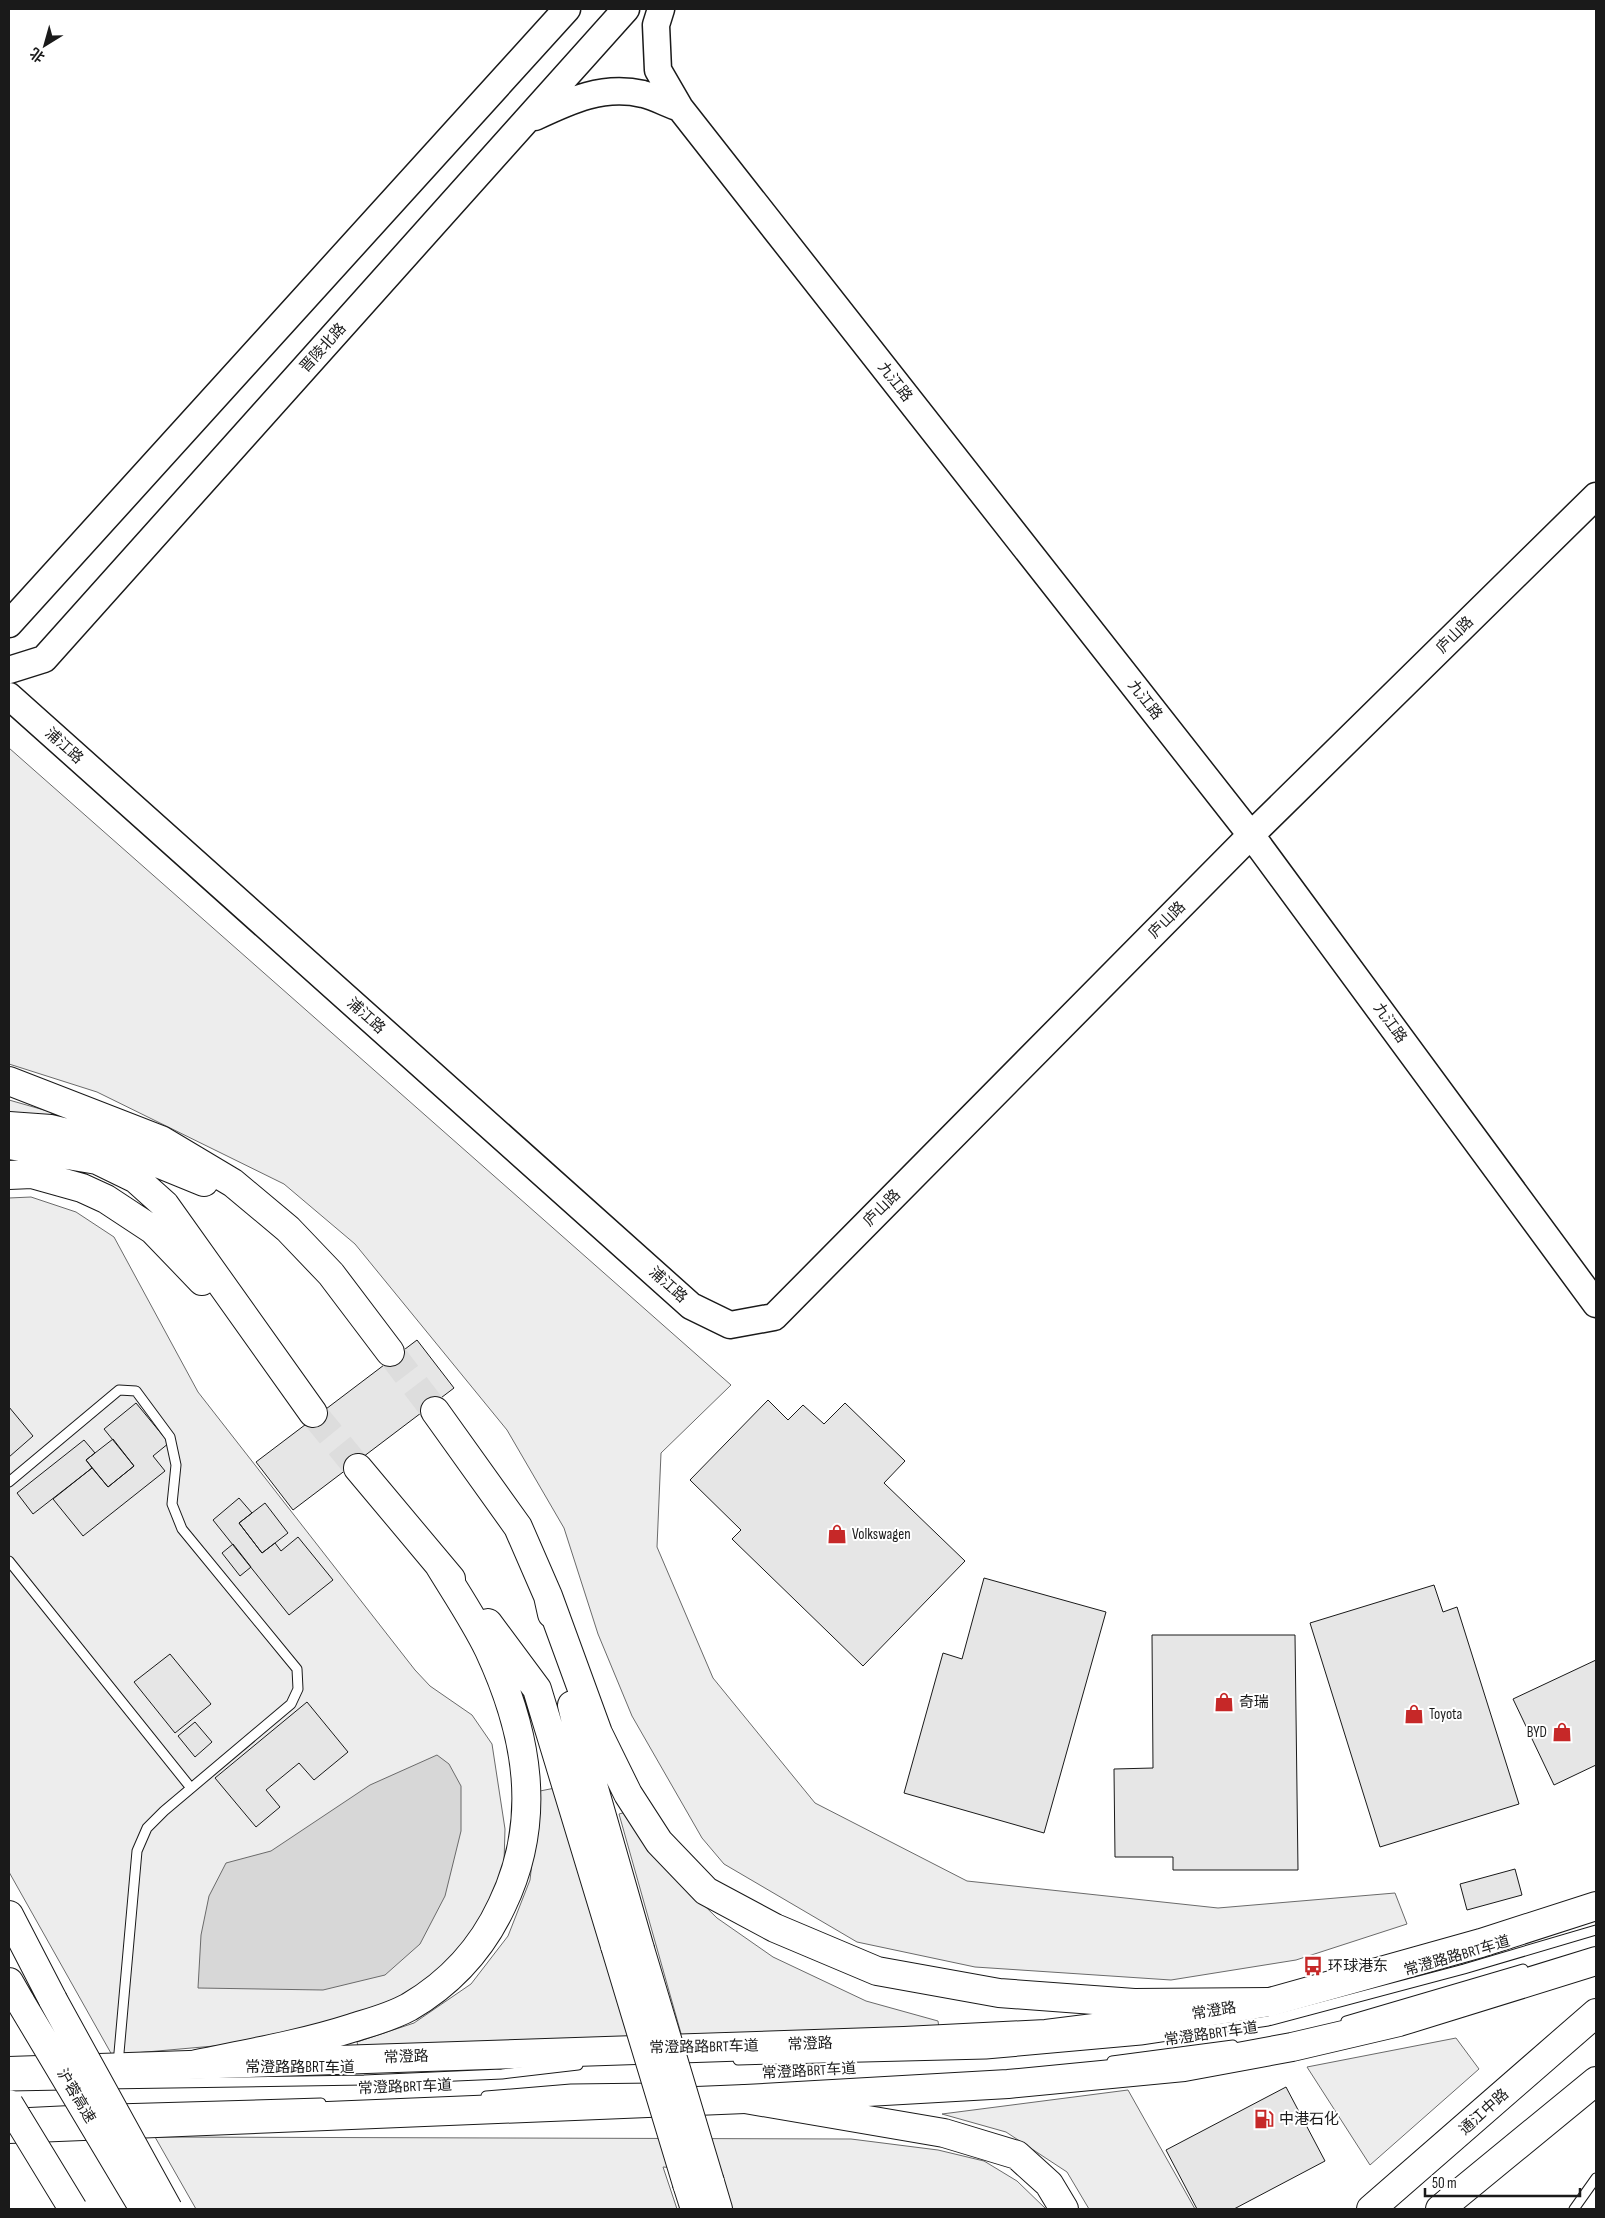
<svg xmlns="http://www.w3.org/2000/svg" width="1605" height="2218" font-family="'Sofia Sans Condensed','Noto Sans SC',sans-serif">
  <rect width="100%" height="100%" fill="#fff"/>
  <path fill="#ededed" stroke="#6a6a6a" d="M9 748 731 1385 661 1453 657 1547 713 1678 815 1803 967 1881 1218 1908 1395 1893 1407 1924 1296 1960 1171 1980 975 1967 857 1942 724 1864 702 1838 632 1716 598 1634 564 1528 507 1430 355 1244 284 1184 97 1092 9 1064Z
    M9 1100 51 1112 53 1120 9 1116Z
    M31 1197 76 1212 114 1237 198 1392 415 1670 430 1686 472 1715 492 1744 505 1829 504 1863 484 1921 455 1962 414 1993 368 2012 248 2043 112 2055 9 1872V1198Z
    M555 1788 631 2042 359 2050 357 2042 414 2023 471 1984 508 1936 530 1880 540 1791Z
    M630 1811 664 1866 717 1918 773 1957 866 2001 938 2021 939 2028 682 2037 619 1814Z
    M1456 2038 1479 2069 1370 2165 1307 2067Z
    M1128 2090 1195 2209H1089L1067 2172 1006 2132 942 2114Z
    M155 2137 851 2139 938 2150 984 2161 1017 2181 1046 2209H732L721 2171 663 2167 677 2209H196Z"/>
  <path fill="#d7d7d7" stroke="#6a6a6a" d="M437 1755 449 1764 461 1786V1831L445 1896 420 1944 385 1975 323 1990 198 1988 201 1935 209 1896 226 1863 271 1851 370 1785Z"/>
  <path fill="#e6e6e6" stroke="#1a1a1a" d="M417 1340 454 1388 293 1510 256 1462Z
    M768 1400 788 1420 803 1405 824 1424 845 1403 905 1461 884 1483 965 1561 863 1666 732 1539 741 1530 690 1480Z
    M136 1403 169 1443 153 1456 165 1471 83 1536 53 1499 92 1468 108 1487 134 1466 104 1429Z
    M9 1407 33 1436 9 1457Z
    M113 1439 134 1466 108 1487 86 1460Z
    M84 1440 95 1453 86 1460 92 1468 33 1514 17 1493Z
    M239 1498 252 1513 239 1523 262 1553 275 1543 281 1551 298 1537 333 1580 289 1615 213 1520Z
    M265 1503 288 1533 262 1553 239 1523Z
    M233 1544 251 1567 240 1576 222 1553Z
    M984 1578 1106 1612 1044 1833 904 1793 943 1653 962 1659Z
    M1434 1585 1443 1612 1457 1607 1519 1804 1380 1847 1310 1623Z
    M1152 1635H1295L1298 1870H1173V1857H1115L1114 1769 1153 1768Z
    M170 1654 211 1704 175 1733 134 1682Z
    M1596 1660V1765L1554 1785 1513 1699Z
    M307 1702 348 1752 314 1780 299 1763 266 1790 280 1807 256 1827 215 1778Z
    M195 1722 212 1742 195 1757 178 1736Z
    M1515 1869 1522 1895 1467 1910 1460 1884Z
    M1286 2087 1325 2161 1234 2209H1197L1166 2150Z"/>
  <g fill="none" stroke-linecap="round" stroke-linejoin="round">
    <path stroke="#ddd" stroke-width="28" stroke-dasharray="28 14" stroke-linecap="butt" d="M390 1352 435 1411
      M313 1413 358 1468"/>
    <defs>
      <path id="lane" d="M9 1482 119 1390 136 1391 170 1437 176 1465 172 1504 182 1529 297 1669 298 1689 291 1704 164 1811 147 1828 137 1851 118 2064
        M9 1561 191 1788
        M1346 2021 1523 1969
        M738 2060 986 2054 1141 2040 1268 2021 1464 1969 1596 1930
        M1112 2061 1233 2045
        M104 2084 364 2080 502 2074 578 2065
        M9 2086 64 2085
        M486 2096 571 2089 655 2088
        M116 2109 321 2103
        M19 2113 81 2110
        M1574 2209 1596 2178"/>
      <path id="secondary" d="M661 9 656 25 658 70 680 108 1251 835 1596 1304
        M535 117C571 100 603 85 643 94 655 97 668 104 680 108
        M9 624 567 9
        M9 670 44 659 626 9
        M9 696 691 1306 730 1325 774 1317 1251 835 1596 496"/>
      <path id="primary" d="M9 2071 904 2041 1046 2034 1142 2022 1270 2002 1481 1943 1596 1906
        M9 2129 745 2099 1008 2084 1184 2067 1292 2047 1399 2022 1596 1961
        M1371 2209 1596 2013
        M1440 2209 1596 2081"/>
      <path id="highway" d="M9 1081 161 1140 233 1183 288 1229 331 1274 390 1352
        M9 1126 51 1129 106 1142 204 1182
        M9 1145 97 1160 136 1179 165 1205 313 1413
        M9 1175 32 1174 82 1188 106 1199 153 1230 202 1281
        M435 1411 518 1527 548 1596 552 1614
        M358 1468 451 1579
        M548 1596 598 1733 628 1794 659 1842 706 1891 775 1928 877 1971 999 1993 1134 2003 1270 2002
        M488 1623 537 1689 615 1946
        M572 1705 581 1743 640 1949
        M9 1915 53 2000
        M9 1982 21 2003
        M197 2064C250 2053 302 2044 352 2028 371 2022 391 2017 409 2007 450 1983 482 1948 502 1905 543 1820 528 1734 489 1650 475 1621 456 1593 439 1565
        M745 2099 944 2133 1017 2155 1049 2184 1064 2209
        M710 2182 718 2209
        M687 2184 695 2209
        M1442 2209 1452 2199"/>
    </defs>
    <use href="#lane" stroke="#1a1a1a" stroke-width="11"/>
    <use href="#secondary" stroke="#1a1a1a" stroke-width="29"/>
    <use href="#primary" stroke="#1a1a1a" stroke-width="30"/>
    <use href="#highway" stroke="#1a1a1a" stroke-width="30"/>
    <use href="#lane" stroke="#fff" stroke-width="9"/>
    <use href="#secondary" stroke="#fff" stroke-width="26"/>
    <use href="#primary" stroke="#fff" stroke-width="28"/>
    <use href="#highway" stroke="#fff" stroke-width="28"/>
    <defs>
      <path id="highway-bridge" d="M615 1946 687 2184
        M640 1949 710 2182
        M53 2000 168 2209
        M21 2003 144 2209
        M9 2104 73 2209"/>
    </defs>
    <use href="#highway-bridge" stroke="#1a1a1a" stroke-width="30" stroke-linecap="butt"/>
    <use href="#highway-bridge" stroke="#fff" stroke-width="28"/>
  </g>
  <defs>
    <symbol id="shop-bare" viewBox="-9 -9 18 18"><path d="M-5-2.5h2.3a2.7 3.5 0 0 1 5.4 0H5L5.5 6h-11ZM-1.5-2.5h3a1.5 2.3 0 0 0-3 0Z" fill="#c62828" stroke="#fff" stroke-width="2.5" paint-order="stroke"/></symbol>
    <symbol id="bus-bare" viewBox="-9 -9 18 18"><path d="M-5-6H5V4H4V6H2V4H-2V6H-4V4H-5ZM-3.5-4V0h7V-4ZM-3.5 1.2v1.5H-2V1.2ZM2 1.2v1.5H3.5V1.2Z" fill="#c62828" stroke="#fff" stroke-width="2.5" paint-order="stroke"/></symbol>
    <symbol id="fuel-bare" viewBox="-9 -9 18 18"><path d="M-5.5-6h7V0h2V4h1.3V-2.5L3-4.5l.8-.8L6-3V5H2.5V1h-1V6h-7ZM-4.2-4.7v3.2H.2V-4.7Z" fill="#c62828" stroke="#fff" stroke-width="2.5" paint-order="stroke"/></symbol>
  </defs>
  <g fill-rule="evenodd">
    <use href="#shop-bare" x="823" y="1520" width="28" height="28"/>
    <use href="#shop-bare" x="1210" y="1688" width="28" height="28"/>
    <use href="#shop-bare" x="1400" y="1700" width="28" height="28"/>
    <use href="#shop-bare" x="1548" y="1718" width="28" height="28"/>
    <use href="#bus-bare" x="1299" y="1952" width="28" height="28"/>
    <use href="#fuel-bare" x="1250" y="2105" width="28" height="28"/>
  </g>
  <g text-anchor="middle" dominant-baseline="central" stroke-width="4" stroke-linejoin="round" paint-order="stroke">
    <g font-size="15" fill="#1a1a1a" stroke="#fff">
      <text transform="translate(323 348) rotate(-48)">晋陵北路</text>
      <text transform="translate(895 382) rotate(52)">九江路</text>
      <text transform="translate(1455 635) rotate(-45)">庐山路</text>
      <text transform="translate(1145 700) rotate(52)">九江路</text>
      <text transform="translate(64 746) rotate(42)">浦江路</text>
      <text transform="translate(1167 920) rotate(-45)">庐山路</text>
      <text transform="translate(366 1016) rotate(42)">浦江路</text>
      <text transform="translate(1390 1023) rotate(54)">九江路</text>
      <text transform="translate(882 1208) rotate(-45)">庐山路</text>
      <text transform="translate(668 1285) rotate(42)">浦江路</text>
      <text transform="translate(1457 1956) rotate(-16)">常澄路路BRT车道</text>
      <text transform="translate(1214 2011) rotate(-9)">常澄路</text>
      <text transform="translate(1211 2034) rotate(-8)">常澄路BRT车道</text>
      <text transform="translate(810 2044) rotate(-2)">常澄路</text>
      <text transform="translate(704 2047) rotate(-1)">常澄路路BRT车道</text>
      <text transform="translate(406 2057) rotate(-2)">常澄路</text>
      <text x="300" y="2067">常澄路路BRT车道</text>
      <text transform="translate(809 2071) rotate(-3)">常澄路BRT车道</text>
      <text transform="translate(405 2087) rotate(-2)">常澄路BRT车道</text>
      <text transform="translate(76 2096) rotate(59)">沪蓉高速</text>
      <text transform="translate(1484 2112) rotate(-42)">通江中路</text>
    </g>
    <g font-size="15" fill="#1a1a1a" stroke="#fff" text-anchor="start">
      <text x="852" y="1534">Volkswagen</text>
      <text x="1239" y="1702">奇瑞</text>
      <text x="1429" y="1714">Toyota</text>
      <text x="1547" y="1732" text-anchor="end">BYD</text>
      <text x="1328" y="1966">环球港东</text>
      <text x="1279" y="2119">中港石化</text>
    </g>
  </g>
  <rect width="1605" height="2218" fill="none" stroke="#1a1a1a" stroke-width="20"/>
  <g transform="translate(45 45) rotate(217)" stroke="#ffffff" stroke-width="4" paint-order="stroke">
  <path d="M0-4L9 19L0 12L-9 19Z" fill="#1a1a1a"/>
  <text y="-8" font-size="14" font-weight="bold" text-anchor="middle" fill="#1a1a1a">北</text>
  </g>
  <path d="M1425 2188v8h155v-8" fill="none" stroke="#1a1a1a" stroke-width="2.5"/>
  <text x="1432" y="2188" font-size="15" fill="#1a1a1a" stroke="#ffffff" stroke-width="4" paint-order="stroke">50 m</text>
</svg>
